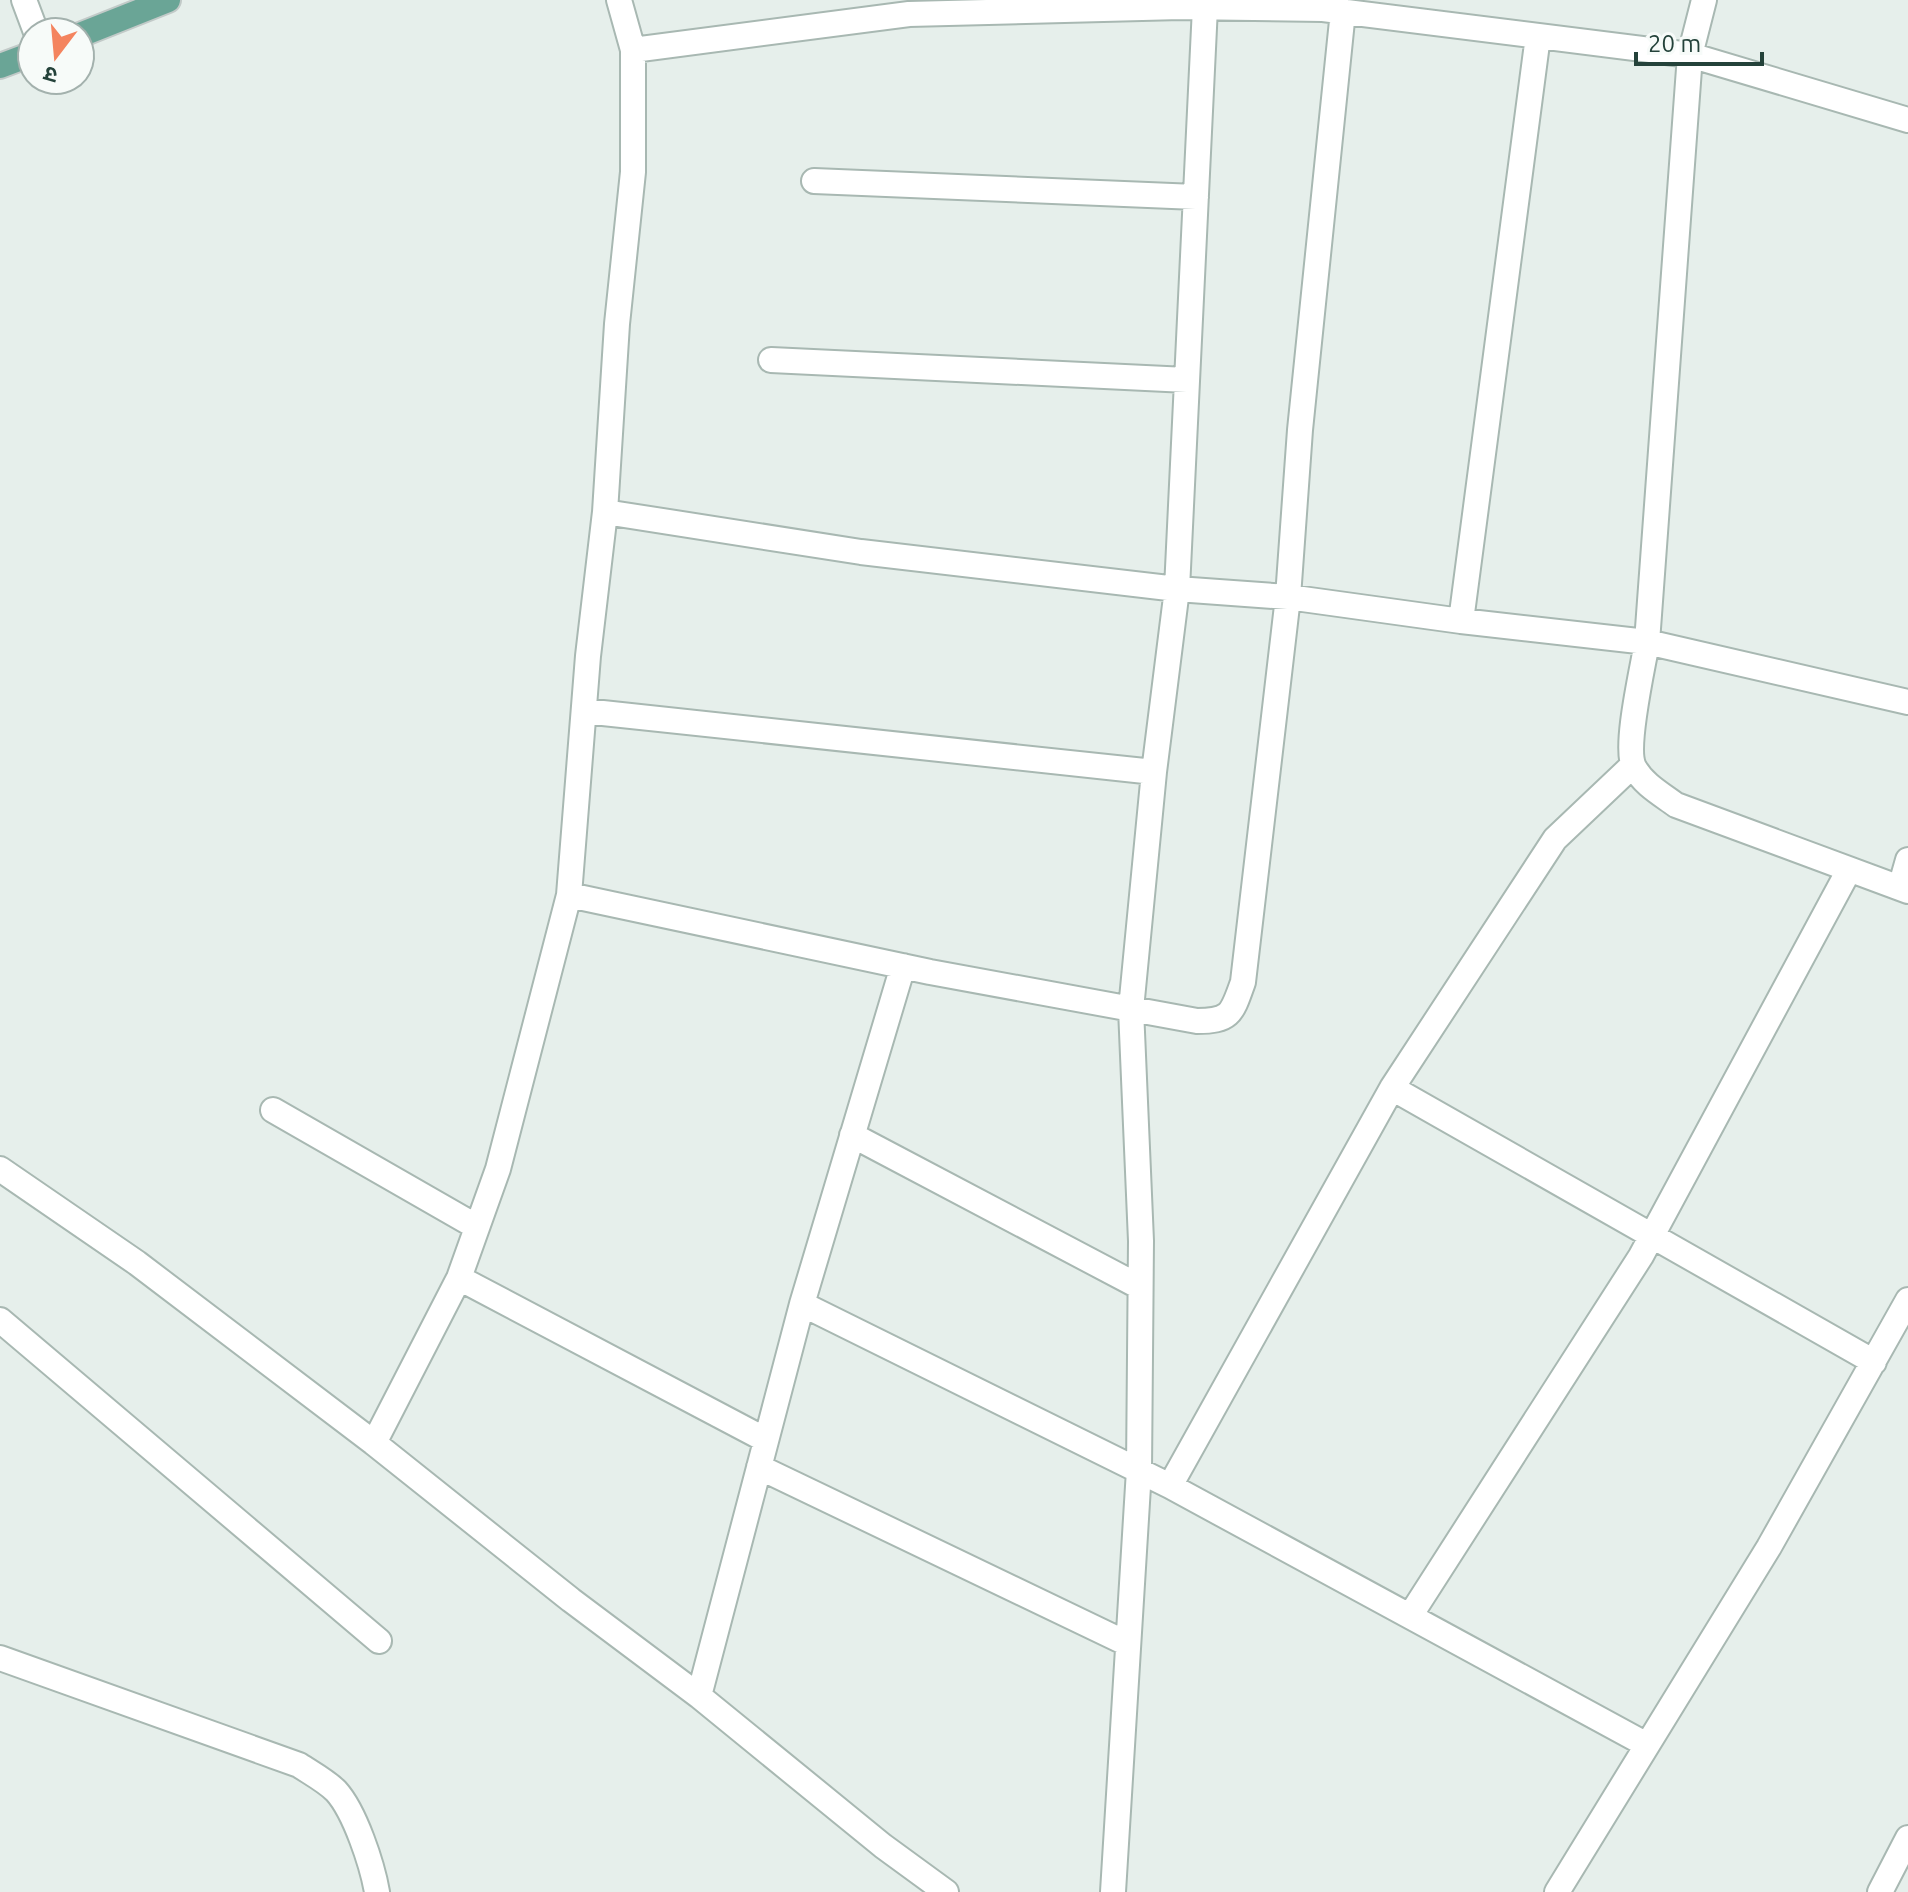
<svg xmlns="http://www.w3.org/2000/svg" width="1908" height="1892" font-family="Ubuntu,'Noto Sans Devanagari',sans-serif">
  <rect width="100%" height="100%" fill="#e6efeb"/>
  <g fill="none" stroke-linecap="round" stroke-linejoin="round">
    <defs>
      <path id="minor" d="M24 0 36 32
        M1704 0 1690 55 1647 642C1643 667 1624 747 1634 767 1643 784 1661 794 1676 805L1908 891
        M633 50 909 14 1181 7 1323 9 1690 55 1908 120
        M814 181 1196 197
        M771 360 1187 380
        M605 512 861 552 1177 589 1288 597 1461 621 1647 642 1908 702
        M1461 621 1538 36
        M584 711 1154 772
        M1900 888 1908 860
        M569 895 930 972 1197 1021C1231 1021 1232 1013 1243 982L1288 597 1300 430 1343 11
        M1392 1088 1874 1362
        M273 1110 477 1227
        M852 1135 1140 1287
        M0 1169 137 1263 374 1443 571 1600 699 1696 883 1846 946 1892
        M459 1278 766 1440
        M802 1304 1170 1486 1647 1745
        M0 1320 379 1641
        M374 1443 459 1278 498 1169 569 895 588 656 605 512 617 324 633 172V50L619 0
        M759 1467 1128 1644
        M1170 1486 1392 1088 1555 839 1633 765
        M1410 1616 1641 1256 1849 870
        M0 1658 299 1765C311 1773 326 1781 336 1791 355 1812 372 1864 377 1892
        M699 1696 802 1304 903 966
        M1113 1892 1139 1470 1141 1241 1131 1009 1154 772 1177 589 1205 7
        M1557 1892 1769 1547 1908 1300
        M1880 1892 1908 1838"/>
      <path id="major" d="M80 35 168 0
        M0 66 32 54"/>
    </defs>
    <use href="#minor" stroke="#a8b8b2" stroke-width="28"/>
    <use href="#major" stroke="#c2cac8" stroke-width="28"/>
    <use href="#minor" stroke="#fff" stroke-width="24"/>
    <use href="#major" stroke="#6aa596" stroke-width="24"/>
  </g>
  <g transform="translate(56 56) rotate(196)"><circle r="38" fill="#f7fbf9" stroke="#a3b1ad" stroke-width="2"/>
  <path d="M0-6L14 30L0 20L-14 30Z" fill="#f4845f"/>
  <text y="-12" font-size="22" font-weight="bold" text-anchor="middle" fill="#24423a">उ</text>
  </g>
  <path d="M1636 52v12h126v-12" fill="none" stroke="#24423a" stroke-width="4"/>
  <text x="1648" y="52" font-size="24" fill="#24423a" stroke="#f7fbf9" stroke-width="6" paint-order="stroke">20 m</text>
</svg>
